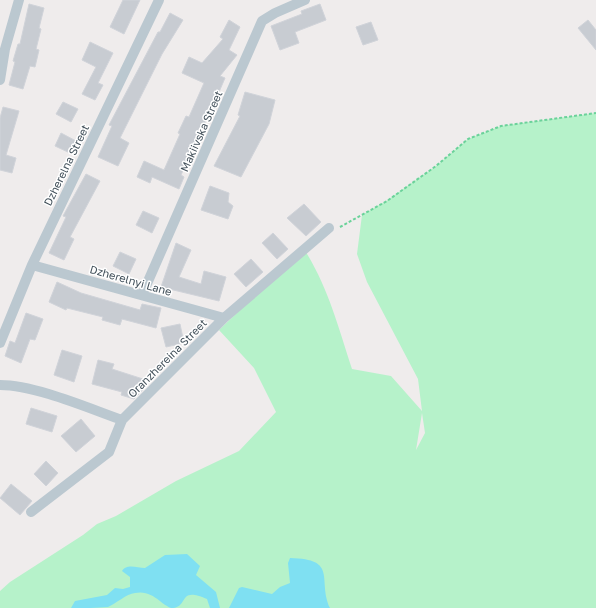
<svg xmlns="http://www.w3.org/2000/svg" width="596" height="608" font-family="'Golos Text',sans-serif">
  <rect width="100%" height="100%" fill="#efecec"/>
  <path fill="#b6f2ca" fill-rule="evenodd" d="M596 113V608H0V591L10 582 83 535 97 524 116 516 176 481 239 451 276 412 254 368 219 330 304 249C328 287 338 326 352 369L391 376 422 411 418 379 367 282 357 254 362 215 386 201 436 166 468 139 501 126ZM422 413 425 433 416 450Z"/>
  <path fill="#7fe0f2" d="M187 554 200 566 196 575 216 592 220 608H210L207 599C178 586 189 606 173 608 163 608 154 589 135 593 126 594 117 603 108 607 99 608 82 608 71 608L75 601 107 595 115 588 123 589 130 587V577L122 571C127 563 137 568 145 568L165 555Z
    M290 558C339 559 317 580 330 608H229L239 588 242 587 272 594 280 587 290 583 288 563Z"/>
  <path fill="#c8ccd2" stroke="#d0d3d9" d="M123 0H140L124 34 110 27Z
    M29 4 44 8 39 28 41 29 36 49 39 50 35 67 30 66 23 89 9 85 15 62 13 61 18 44H20Z
    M320 4 326 20 295 32 299 43 280 50 271 26 302 14 301 11Z
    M170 13 183 20 162 54 120 138 129 143 118 166 98 157 112 126 109 125 158 32H160Z
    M229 20 240 27 229 50 237 55 220 76 225 78 216 99 219 100 211 117 208 116 192 150 181 175 184 177 179 189 152 177 150 183 137 177 144 161 164 170 180 134 178 133 186 116 189 117 204 83 182 73 189 57 202 63 223 39 220 37Z
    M588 20 596 30V50L578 28Z
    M371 22 378 40 363 45 356 27Z
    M90 42 113 53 98 83 103 85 95 100 82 94 96 67 82 60Z
    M245 92 275 100 269 124 241 177 214 166 240 116 238 115Z
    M63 102 78 109 71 122 56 114Z
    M3 107 19 111 6 155 16 158 12 173 0 170V118Z
    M61 133 76 141 70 153 55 146Z
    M86 174 100 181 70 237 74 239 64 260 49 253 66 217 63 216Z
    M210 186 229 193 228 202 233 206 228 219 201 210Z
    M304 204 321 222 306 236 287 218Z
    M143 211 159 218 152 233 136 225Z
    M273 233 288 249 277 259 262 243Z
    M176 243 191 250 179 277 201 284 204 271 226 277 219 301 161 287Z
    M120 252 136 259 129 274 113 266Z
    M251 259 263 272 246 287 234 274Z
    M57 282 81 293 140 310 142 304 161 308 156 328 122 319 120 325 102 320 103 317 67 308 66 310 49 302Z
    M26 313 43 319 35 340 30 339 21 363 5 356 10 341 15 343Z
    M180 324 184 343 166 347 161 328Z
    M62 350 82 356 74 382 54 375Z
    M98 360 114 364 112 369 146 380 143 390 134 399 121 395 122 392 92 384Z
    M31 408 57 416 52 432 26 424Z
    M81 419 95 436 76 452 61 436Z
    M46 461 58 473 46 486 34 474Z
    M11 484 32 501 20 515 0 498Z"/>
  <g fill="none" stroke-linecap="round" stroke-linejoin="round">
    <path stroke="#6bd29a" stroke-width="2" stroke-dasharray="3 2" stroke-linecap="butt" d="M340 227 387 201 436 166 468 139 501 126 596 113"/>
    <path stroke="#bbc8d0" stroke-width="10" d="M0 80 5 49 19 0
      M32 265 224 318
      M142 295 262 21 275 13 305 0
      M0 343 32 265 159 0
      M0 385C35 385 88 408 122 420
      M31 512 109 452 122 420 224 318 329 228"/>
  </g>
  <g text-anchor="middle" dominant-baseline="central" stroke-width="3" stroke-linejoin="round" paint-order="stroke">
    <g font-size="11" fill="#43515b" stroke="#fff">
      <text transform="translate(201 131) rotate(-66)">Makiivska Street</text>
      <text transform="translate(66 165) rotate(-64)">Dzherelna Street</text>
      <text transform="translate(131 280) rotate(16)">Dzherelnyi Lane</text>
      <text transform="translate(167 358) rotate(-45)">Oranzhereina Street</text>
    </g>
  </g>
</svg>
